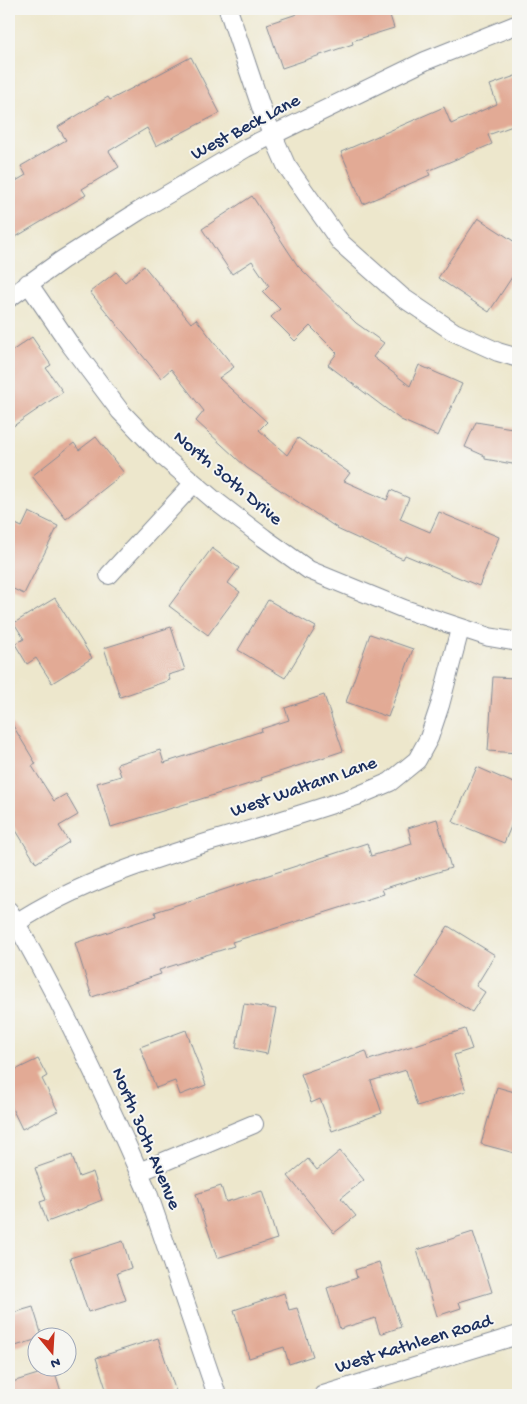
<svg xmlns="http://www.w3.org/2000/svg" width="527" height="1404" font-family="'Gochi Hand',sans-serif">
  <rect width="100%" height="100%" fill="#f6f6f2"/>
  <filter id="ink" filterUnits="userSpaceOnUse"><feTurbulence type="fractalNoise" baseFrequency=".02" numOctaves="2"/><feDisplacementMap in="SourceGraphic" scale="10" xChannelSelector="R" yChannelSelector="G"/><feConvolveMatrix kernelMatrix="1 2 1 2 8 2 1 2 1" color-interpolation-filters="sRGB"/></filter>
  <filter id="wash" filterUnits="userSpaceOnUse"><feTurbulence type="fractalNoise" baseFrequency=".0096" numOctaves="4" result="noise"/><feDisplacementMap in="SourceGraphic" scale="20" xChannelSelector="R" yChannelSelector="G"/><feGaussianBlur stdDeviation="1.12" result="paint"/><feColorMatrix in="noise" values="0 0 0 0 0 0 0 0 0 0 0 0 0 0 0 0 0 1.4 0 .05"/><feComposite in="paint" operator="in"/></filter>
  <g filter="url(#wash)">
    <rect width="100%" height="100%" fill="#ede7cc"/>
    <g id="blocks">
      <path fill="#e2aa95" d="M295 9H388L394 28 352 41 353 44 282 68 267 24 297 14Z
        M191 57 220 113 156 146 147 128 109 151 119 167 82 189 86 195 9 241V185L26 175 21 166 66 140 58 127 108 97 110 100Z
        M518 75V124L488 135 492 144 428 171 430 175 363 204 341 152 444 107 451 124 497 104 490 85Z
        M252 196 298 266 356 323 384 343 373 357 410 386 419 365 462 384 438 436 401 420 328 365 337 353 310 326 295 341 271 317 280 309 263 292 269 286 252 261 232 274 202 229Z
        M478 218 518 244V268L489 312 438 278Z
        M144 266 191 323 196 319 234 367 219 378 267 422 259 430 287 455 298 438 350 473 344 481 387 500 391 490 409 498 400 519 430 532 439 512 499 537 479 586 405 555 403 559 337 529V528L247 468 196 421 204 411 171 369 161 378 90 292 116 272 125 282Z
        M32 337 51 365 46 368 63 392 9 429V353Z
        M476 422 518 429V465L485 459V456L465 447Z
        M96 437 124 473 66 519 32 476 74 443 79 450Z
        M29 512 58 526 24 594 9 587V521L22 527Z
        M212 548 239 568 228 583 240 592 208 635 169 606Z
        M55 598 92 658 52 683 36 658 27 664 15 644 24 639 14 623Z
        M268 600 316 627 285 678 238 650Z
        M171 627 185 670 168 675 170 680 120 697 104 648Z
        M370 634 413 649 388 717 346 702Z
        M493 677 518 678V753L488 751Z
        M324 695 343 751 261 778 262 780 111 827 97 783 121 776 117 764 160 750 164 763 262 731 261 729 289 720 285 708Z
        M9 719 36 764 32 766 54 801 66 794 78 815 59 826 69 842 36 863 9 819Z
        M477 767 518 785V810L504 843 453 822Z
        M437 819 451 868 382 889 384 894 232 942 234 946 159 970 161 974 92 997 75 943 156 916 155 912 367 843 371 856 412 844 408 828Z
        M448 926 495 955 476 986 485 992 472 1012 416 977Z
        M244 1004 276 1009 267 1054 236 1048Z
        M465 1029 472 1049 454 1055 466 1091 417 1106 406 1070 371 1081 382 1113 332 1131 320 1099 311 1103 301 1074 366 1051 369 1060Z
        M186 1030 206 1085 180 1095 175 1081 156 1088 140 1047Z
        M38 1059 47 1076 42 1079 58 1111 22 1129 9 1102V1073Z
        M497 1087 518 1093V1154L481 1144Z
        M340 1151 364 1180 341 1198 356 1216 334 1233 288 1176 308 1159 317 1170Z
        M72 1155 79 1177 93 1172 102 1200 87 1206V1207L47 1222 40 1202 46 1200 35 1168Z
        M221 1186 226 1202 262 1191 277 1239 217 1258 196 1194Z
        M473 1232 492 1292 459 1302 461 1308 437 1316 417 1250Z
        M123 1241 131 1268 117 1273 126 1300 88 1312 70 1258Z
        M379 1262 401 1327 380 1334 375 1318 340 1329 327 1288 357 1278 355 1270Z
        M284 1293 289 1310 297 1308 313 1356 289 1364 284 1347 249 1358 234 1310Z
        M33 1307 42 1336H38V1339L9 1348V1314Z
        M158 1338 177 1395H108L96 1358Z
        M54 1369 62 1395H9V1383Z"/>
    </g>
  </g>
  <g filter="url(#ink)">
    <use href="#blocks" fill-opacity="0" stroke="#848b95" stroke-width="1"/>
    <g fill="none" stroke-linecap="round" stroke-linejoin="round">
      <defs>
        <path id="minor" d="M228 9 263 113 286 165 341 243 402 297 454 332 498 352 518 358
          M28 283 69 343 120 411 166 459 213 499 264 538 309 570 404 609 489 637 518 642
          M9 298 62 260 139 211 246 148 425 61 518 24
          M109 575 194 483
          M9 911C62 1002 106 1096 148 1193L217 1395
          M16 923C76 884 144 862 212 841 261 827 309 812 357 796L390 782 417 760 429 738 440 705 460 629
          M139 1172 254 1124
          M323 1395 518 1335"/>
      </defs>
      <use href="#minor" stroke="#848b95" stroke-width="20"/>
      <use href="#minor" stroke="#fff" stroke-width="18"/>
    </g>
  </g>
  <g text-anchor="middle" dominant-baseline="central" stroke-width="4" stroke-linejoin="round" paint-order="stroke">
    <g font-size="19" fill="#1b2f5e" stroke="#f6f6f2">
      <text transform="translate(246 128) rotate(-28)">West Beck Lane</text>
      <text transform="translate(227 479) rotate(40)">North 30th Drive</text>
      <text transform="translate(304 788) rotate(-19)">West Waltann Lane</text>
      <text transform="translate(145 1139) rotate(67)">North 30th Avenue</text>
      <text transform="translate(414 1345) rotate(-17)">West Kathleen Road</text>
    </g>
  </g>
  <rect width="527" height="1404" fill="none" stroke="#f6f6f2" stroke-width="30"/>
  <g transform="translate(52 1352) rotate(162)"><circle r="24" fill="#f6f6f2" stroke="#9ea6b7"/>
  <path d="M0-4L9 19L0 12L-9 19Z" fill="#c8321e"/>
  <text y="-8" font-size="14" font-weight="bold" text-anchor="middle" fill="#1b2f5e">N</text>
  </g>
</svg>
